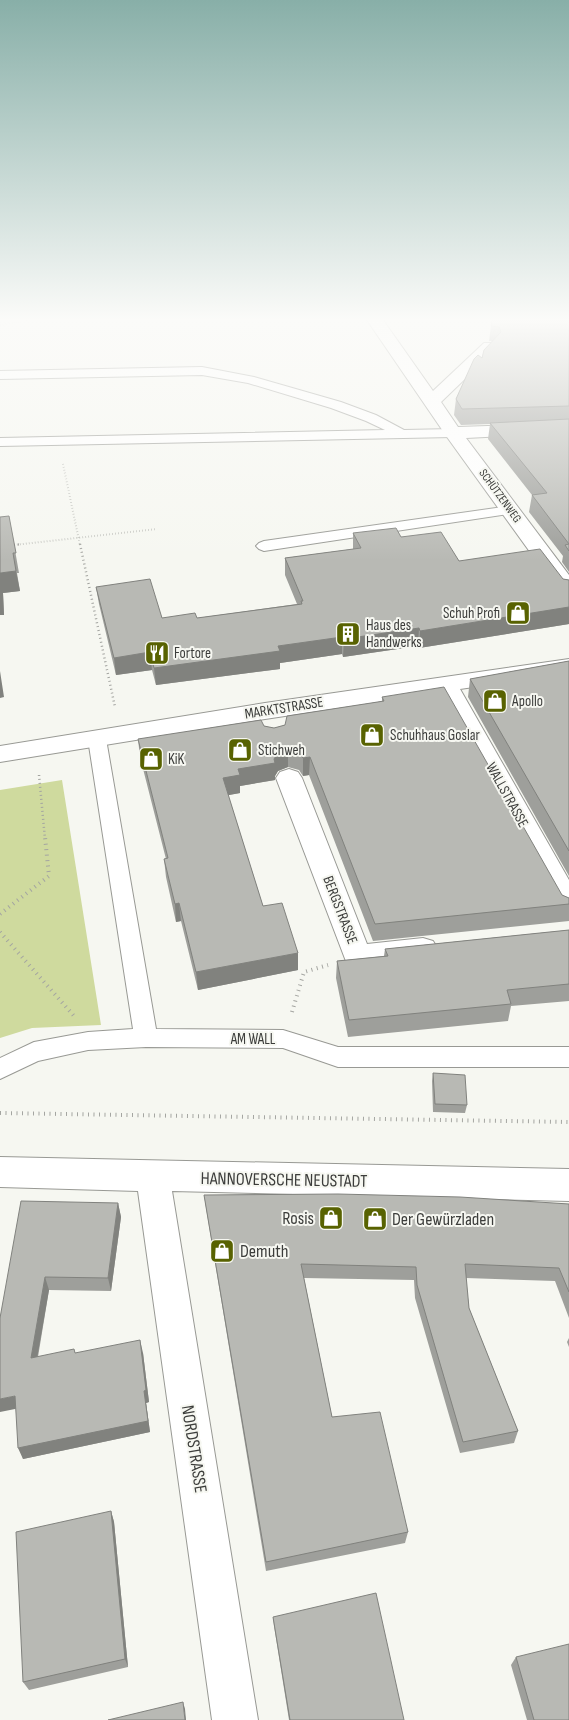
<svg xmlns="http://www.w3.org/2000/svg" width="569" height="1720" font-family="'Sofia Sans Condensed',sans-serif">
  <rect width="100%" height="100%" fill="#f6f7f1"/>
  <path fill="#cfda9e" d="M62 780 101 1025 32 1028 0 1038V790Z"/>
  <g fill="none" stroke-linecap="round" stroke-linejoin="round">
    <defs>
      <path id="lane" d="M202 367 254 377 341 402 376 415 404 430 453 429 460 433 453 437 0 446V438L385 430 366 421 331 408 248 383 202 375 0 379V371Z
        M510 506 515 507 517 510 515 513 264 551 259 549 256 546 259 543 264 541Z
        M97 733 103 735 106 739 156 1029 283 1030 338 1047H569V1067H338L283 1048 146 1047 88 1050 38 1061 0 1079V1058L34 1042 88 1032 133 1029 88 739 91 735Z"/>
      <path id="street" d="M367 320H383L433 391 484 343H496L498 346 496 349 441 402 458 427 569 423V433L466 438 569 575V597L561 595 447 437Z
        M569 659V673L460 689 569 880V916L559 912 438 693 265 719 0 762V746L265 703Z
        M289 769 298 772 302 778 367 944 423 938 433 941 438 949 433 957 423 960 357 967 347 964 276 778 280 772Z
        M0 1157 569 1169V1201L172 1191 258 1720H212L138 1191 0 1187Z"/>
    </defs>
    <use href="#lane" stroke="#989994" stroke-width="2"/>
    <use href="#street" stroke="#989994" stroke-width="2"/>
    <path stroke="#a4a5a1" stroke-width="2" stroke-dasharray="0.5 2.5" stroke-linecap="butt" d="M321 321 324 320
      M0 325 29 320
      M63 464 80 545
      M14 545 157 529"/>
    <path stroke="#a4a5a1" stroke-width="2.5" stroke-dasharray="1 3" stroke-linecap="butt" d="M80 544 115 707
      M14 545 22 544
      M39 775 45 839"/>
    <path stroke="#a4a5a1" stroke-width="4" stroke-dasharray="1 4.5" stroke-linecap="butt" d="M0 914 49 876 45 837
      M0 932 74 1016
      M292 1012 304 972 328 965
      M0 1113 569 1122"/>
    <use href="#lane" fill="#fff" fill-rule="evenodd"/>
    <use href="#street" fill="#fff" fill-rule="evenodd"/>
  </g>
  <path fill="#9e9f9b" d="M569 320V572L562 562 563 556 529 512 532 495 488 439 490 424 461 425 454 415 456 399 492 341H489L491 326Z
    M9 516 19 573H17L20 591 3 593 4 615H0Z
    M353 533 401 537 459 561 569 580V624L419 648 418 646 343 657 342 654 280 663V669L156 685 152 670 116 675 99 604 96 587 162 618H197L297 604 285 575V558L353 549Z
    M569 661V876L468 697 470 679Z
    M382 697 562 895 569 898V921L373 941 309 775 303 776 299 770 288 767 278 771 275 776V780L240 786V793L228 795 263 906 298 953V970L198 990 181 921 176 922 166 877 164 859H166L140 757 138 739 264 726 274 728 382 701Z
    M569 930V1001L511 1006 508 1021 348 1037 336 978 337 961 384 956 385 949Z
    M433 1073 467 1105 465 1113 433 1112 432 1081Z
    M204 1195 569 1204V1318L555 1281 466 1278 469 1308 518 1431 514 1443 460 1453 415 1298 414 1280 304 1278 332 1417 408 1532 405 1543 266 1571 206 1208Z
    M118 1203 121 1217 111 1291 49 1290 38 1357 76 1353H143L149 1402 146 1403 150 1432 23 1459 16 1408 0 1318Z
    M569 1338V1347L567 1342Z
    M111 1511 114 1522 128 1667 29 1690 23 1682Z
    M273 1617 404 1720H289L274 1626Z
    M516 1657 569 1720H527L511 1665Z"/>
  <path fill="#81827e" d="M16 571 20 591 3 593 4 615H0V573Z
    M569 607V624L419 648 420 631Z
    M419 628 418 646 343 657 344 639Z
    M342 637V654L280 663V669L156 685 154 668 278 646Z
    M150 652 152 670 116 675 114 658Z
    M0 671 4 697 0 698Z
    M288 750V767L278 771 275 776V780L240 786V793L224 796 223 778 238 769 274 759 278 753Z
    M310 757 309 775 303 776V758Z
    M179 903 181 921 176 922 175 904Z
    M298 953V970L198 990 196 972Z
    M118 1203 121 1217 111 1291 108 1278Z
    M45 1277 49 1290 35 1370 31 1358Z
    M140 1340 143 1353 149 1402 146 1403 150 1432 23 1459 18 1448 144 1391Z
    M15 1396 20 1408 0 1412V1399Z
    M111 1511 114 1522 128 1667 125 1659Z
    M183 1702 185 1709 186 1720H185Z"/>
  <path fill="#b8b9b4" stroke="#81827e" d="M492 320H569V406L462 409 456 399 474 359 478 355 482 358 484 350 501 332 499 327 491 326Z
    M569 419V544L532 495 547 493 490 423Z
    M9 516 16 553H13L16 571 0 573V517Z
    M396 528 401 537 441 532 459 561 540 549 563 579 569 580V607L420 631 419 628 344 639 342 637 278 646 280 651 154 668 150 652 114 658 96 587 150 579 162 618 195 613 197 618 302 604 301 601H303L285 558 361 548 353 533Z
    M569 544V551L565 545Z
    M569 661V851L470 679Z
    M444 687 562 895 569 898V904L375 924 310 757 303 758 299 753 288 750 278 753 274 759 275 763 238 769 240 775 223 778 263 906 282 903 298 953 196 972 179 903 175 904 164 859 168 858 138 739 261 720 264 726 274 728 285 725 287 716 384 701 382 697Z
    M569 930V984L507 990 511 1004 349 1020 337 961 388 956 385 949Z
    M433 1073 465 1075 467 1105 435 1104Z
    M338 1194 460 1197 569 1204V1292L559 1268 465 1264 469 1308 518 1431 463 1442 417 1285 416 1267 301 1264 332 1417 380 1412 408 1532 266 1562 204 1195Z
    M21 1201 118 1203 108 1278 45 1277 31 1358 74 1349 75 1353 140 1340 146 1390 144 1391 148 1421 18 1448 15 1396 0 1399V1318Z
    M111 1511 125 1659 23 1682 16 1532Z
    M376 1593 404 1720H290L273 1617Z
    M569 1644V1720H534L516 1657Z
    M183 1702 185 1720H108Z"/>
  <linearGradient id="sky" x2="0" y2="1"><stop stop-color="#88afa8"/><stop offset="0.57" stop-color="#fbfbf9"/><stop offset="1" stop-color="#fbfbf9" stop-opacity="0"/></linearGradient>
  <rect width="569" height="561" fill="url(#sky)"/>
  <defs>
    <symbol id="shop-square" viewBox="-11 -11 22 22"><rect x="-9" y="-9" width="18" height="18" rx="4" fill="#586201" stroke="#f6f7f1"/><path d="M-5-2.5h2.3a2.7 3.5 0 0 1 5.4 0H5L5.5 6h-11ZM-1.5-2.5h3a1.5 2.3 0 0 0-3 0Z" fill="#fff"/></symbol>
    <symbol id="building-square" viewBox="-11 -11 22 22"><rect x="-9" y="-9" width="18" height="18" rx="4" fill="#586201" stroke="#f6f7f1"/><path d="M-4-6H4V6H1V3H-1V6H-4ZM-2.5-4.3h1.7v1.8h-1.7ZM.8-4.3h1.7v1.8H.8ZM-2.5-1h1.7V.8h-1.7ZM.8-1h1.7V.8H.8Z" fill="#fff"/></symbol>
    <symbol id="restaurant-square" viewBox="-11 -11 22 22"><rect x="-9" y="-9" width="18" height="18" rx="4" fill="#586201" stroke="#f6f7f1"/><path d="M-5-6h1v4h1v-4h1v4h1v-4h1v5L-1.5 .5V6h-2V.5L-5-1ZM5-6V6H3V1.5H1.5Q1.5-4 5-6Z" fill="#fff"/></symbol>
  </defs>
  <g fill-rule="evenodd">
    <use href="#shop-square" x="504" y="599" width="28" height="28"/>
    <use href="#building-square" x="334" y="620" width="28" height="28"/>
    <use href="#restaurant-square" x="143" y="639" width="28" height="28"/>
    <use href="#shop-square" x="481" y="687" width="28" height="28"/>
    <use href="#shop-square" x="358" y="721" width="28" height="28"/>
    <use href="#shop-square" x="226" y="736" width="28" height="28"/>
    <use href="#shop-square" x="137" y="745" width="28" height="28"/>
    <use href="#shop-square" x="317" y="1204" width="28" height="28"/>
    <use href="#shop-square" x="361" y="1205" width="28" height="28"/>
    <use href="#shop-square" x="208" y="1237" width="28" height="28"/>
  </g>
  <g text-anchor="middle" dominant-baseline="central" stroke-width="4" stroke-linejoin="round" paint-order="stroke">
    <g font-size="12" fill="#3c3d3b" stroke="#f6f7f1">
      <text transform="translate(500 496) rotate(54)">SCHÜTZENWEG</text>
    </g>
    <g font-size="15" fill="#3c3d3b" stroke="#f6f7f1" text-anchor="start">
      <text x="500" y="613" text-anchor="end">Schuh Profi</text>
      <text x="366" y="625">Haus des<tspan x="366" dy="17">Handwerks</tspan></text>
      <text x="174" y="653">Fortore</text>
      <text x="512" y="701">Apollo</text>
      <text x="390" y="735">Schuhhaus Goslar</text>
      <text x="258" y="750">Stichweh</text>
      <text x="168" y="759">KiK</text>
    </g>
    <g font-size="15" fill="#3c3d3b" stroke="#f6f7f1">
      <text transform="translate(284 708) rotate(-9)">MARKTSTRASSE</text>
      <text transform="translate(507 795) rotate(61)">WALLSTRASSE</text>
      <text transform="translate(340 910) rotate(69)">BERGSTRASSE</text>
      <text x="253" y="1039">AM WALL</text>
    </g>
    <g font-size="18" fill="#3c3d3b" stroke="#f6f7f1">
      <text transform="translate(284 1180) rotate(1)">HANNOVERSCHE NEUSTADT</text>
      <text transform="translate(194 1449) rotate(81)">NORDSTRASSE</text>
    </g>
    <g font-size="18" fill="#3c3d3b" stroke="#f6f7f1" text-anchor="start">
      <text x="314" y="1218" text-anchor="end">Rosis</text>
      <text x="392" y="1219">Der Gewürzladen</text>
      <text x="240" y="1251">Demuth</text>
    </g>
  </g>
</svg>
